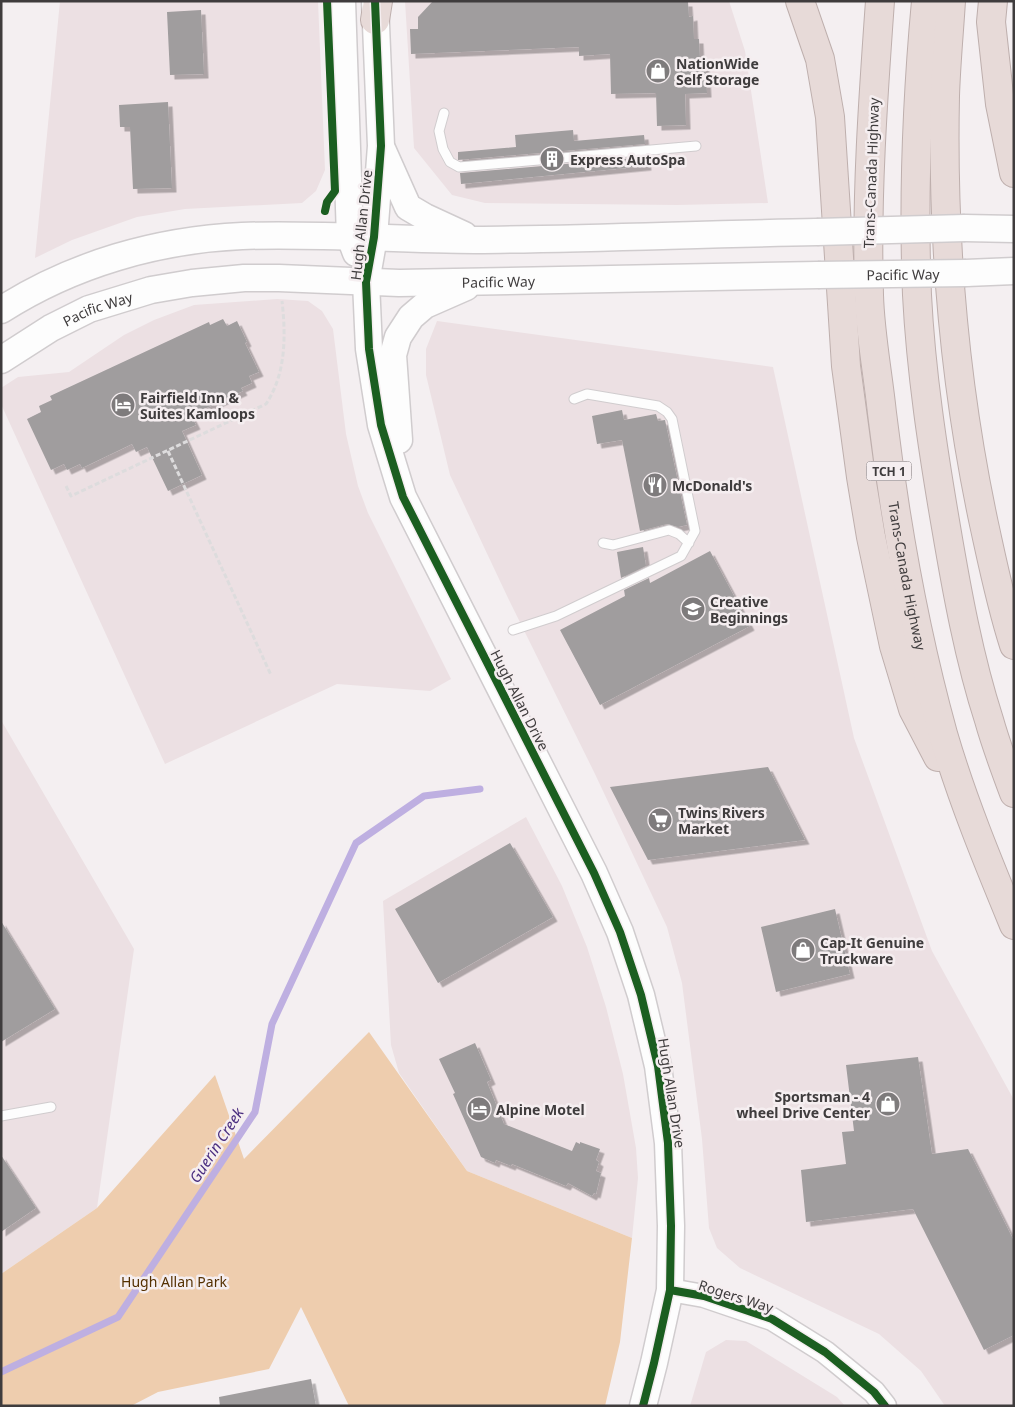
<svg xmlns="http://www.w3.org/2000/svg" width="1015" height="1407" font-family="'Noto Sans',sans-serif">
  <defs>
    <filter id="shadow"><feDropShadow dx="4.5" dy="4.5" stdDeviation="0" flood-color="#0004"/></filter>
  </defs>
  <rect width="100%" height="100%" fill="#f4eff1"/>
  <path fill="#ece0e3" d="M60 1H318L325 170 316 191 302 203 185 209 137 217 72 240 35 258Z
    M405 1H729L745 51 768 203 677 205 485 203 452 195 414 148Z
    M277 299 308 301 322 311 333 329 346 434 358 486 368 513 451 679 430 691 337 684 165 764 1 404V388L18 377 69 372 124 335 154 320 194 305Z
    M437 321 773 367 854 738 932 951 1014 1100V1406H945L921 1371 879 1334 740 1268 717 1248 709 1228 702 1139 682 983 667 927 595 774 508 598 450 475 426 375V349Z
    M1 720 134 949 97 1208 1 1274Z
    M526 817 562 886 587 947 606 1007 623 1074 636 1148 638 1178 632 1238 467 1171 399 1073 391 1045 383 901Z
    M726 1340 746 1341 837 1397 845 1406H690L706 1352Z"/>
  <path fill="#eecdae" d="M369 1032 467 1171 632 1238 620 1342 605 1406H349L301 1307 269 1369 158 1392 131 1406H1V1274L97 1208 215 1075 244 1159Z"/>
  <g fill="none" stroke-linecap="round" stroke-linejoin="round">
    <path stroke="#beafe1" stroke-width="7" d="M1 1372 118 1317 255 1112 272 1024 356 843 424 796 480 789"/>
  </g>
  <path fill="#a09d9e" filter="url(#shadow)" d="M433 1 688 2 689 17 693 16 694 39H699L700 60H705L707 93 685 94 686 125 657 126 656 93 611 94 610 54 579 56V47L411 54 410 29H418V17Z
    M201 10 204 74 170 75 167 12Z
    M168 102 172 188 133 189 130 127H120L119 105Z
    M573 130 574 141 644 135 645 144 458 160V152L516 147 515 135Z
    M646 157 647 166 461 184 460 173Z
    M223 319 227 326 237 321 247 342 245 343 259 372 249 376 252 383 241 388 243 391 191 415 196 425 182 431 202 475 168 491 147 447 136 452 132 444 82 468 80 464 67 470 64 464 51 470 27 419 41 412 39 406 52 400 50 396 209 322 210 325Z
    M622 410 624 420 656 414 658 421 665 420 687 525 678 527 667 524 640 531 622 440 597 444 592 416Z
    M643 547 646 566 621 578 617 552Z
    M710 551 750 626 600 705 560 630 625 596 624 590 649 578 650 583Z
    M768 767 805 840 648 860 610 787Z
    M510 843 553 917 438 983 395 909Z
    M835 909 850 974 776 992 761 927Z
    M1 921 55 1009 1 1042Z
    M475 1043 491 1080 487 1082 504 1124 572 1151 576 1142 580 1144V1142L600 1149 596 1160 599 1162 596 1171 601 1173 596 1194 594 1193 592 1196 568 1183 566 1186 512 1164 511 1166 496 1160 495 1163 481 1157 453 1094 455 1093 439 1059Z
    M918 1057 932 1154 968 1149 1014 1241V1335L984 1350 913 1209 806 1222 801 1170 846 1164 842 1132 854 1131 846 1065Z
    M1 1155 36 1208 1 1232Z
    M311 1379 316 1406H220L219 1397Z"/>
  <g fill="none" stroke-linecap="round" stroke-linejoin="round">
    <defs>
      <path id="service" d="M444 113 439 131 443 149 450 162 459 167 696 146
        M603 543 613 545 669 530 679 534 689 543
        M513 630 556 616 681 556 695 531 672 419 667 412 658 406 587 394 574 399
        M1 1116 51 1107"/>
      <path id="tertiary" d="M670 1290 704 1296 772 1319 825 1352 874 1392 885 1406"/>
      <g id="secondary">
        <path d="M342 1 350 237 356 253"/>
        <path d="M375 1 381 146 374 237 366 282 369 349 381 425 403 497 594 873 620 932 641 995 658 1066 668 1143 671 1226 670 1290 654 1363 643 1406"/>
        <path d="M383 151 408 207 425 217 464 235"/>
        <path d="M965 228 1014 229"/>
        <path d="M966 273 1014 271"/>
        <path d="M1 310C73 264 157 240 242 236 319 233 397 240 475 240 589 239 703 234 817 232"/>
        <path id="s1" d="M1 360 51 328 89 309 151 290 192 283 244 278H279L399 283 818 275"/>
        <path d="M399 440 393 355 398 337 411 317 425 305 466 287"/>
      </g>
      <g id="motorway">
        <path d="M800 1 820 59 830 117 846 366 861 477 871 537 894 646 913 709 938 757"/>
        <path id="s2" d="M880 1C873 99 866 197 869 295 870 334 878 374 882 413 895 521 914 629 943 734 962 799 988 862 1014 925"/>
        <path d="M926 1C917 99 913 198 917 295 921 373 933 451 946 527 957 592 969 658 989 720 996 745 1005 769 1014 793"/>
        <path d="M951 1C949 33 946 64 945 96 942 240 954 383 984 524 993 565 1001 605 1014 645"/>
        <path d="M993 1 991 22 1000 104 1014 173"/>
        <path d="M375 20 378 1"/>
      </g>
    </defs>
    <use href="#service" stroke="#d0ccce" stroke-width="11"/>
    <use href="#tertiary" stroke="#d0ccce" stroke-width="25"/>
    <use href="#secondary" stroke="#d0ccce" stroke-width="29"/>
    <use href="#motorway" stroke="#beafad" stroke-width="30"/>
    <path stroke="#dddcdd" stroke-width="3" stroke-dasharray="5 2.5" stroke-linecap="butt" d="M168 451 271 675
      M66 486 71 496 266 404C286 374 286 336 282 301"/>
    <use href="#service" stroke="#fdfdfd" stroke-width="9"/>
    <use href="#tertiary" stroke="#fdfdfd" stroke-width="22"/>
    <use href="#secondary" stroke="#fdfdfd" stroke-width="26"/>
    <use href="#motorway" stroke="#e7dad8" stroke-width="28"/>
    <defs>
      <g id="secondary-bridge">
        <path d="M817 232 965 228"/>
        <path id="s3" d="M818 275 966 273"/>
      </g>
    </defs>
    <use href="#secondary-bridge" stroke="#d0ccce" stroke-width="29" stroke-linecap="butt"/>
    <use href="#secondary-bridge" stroke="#fdfdfd" stroke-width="26"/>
    <defs>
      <path id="cycleway" d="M375 1 381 146 374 237 366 282 369 349 381 425 403 497 594 873 620 932 641 995 658 1066 668 1143 671 1226 670 1290 654 1363 643 1406
        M325 211 327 202 335 191 327 1
        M670 1290 704 1296 772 1319 825 1352 874 1392 885 1406"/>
    </defs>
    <use href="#cycleway" stroke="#f5eef0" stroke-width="11"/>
    <use href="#cycleway" stroke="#1b5e20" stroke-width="8"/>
  </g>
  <defs>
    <symbol id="shop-disc" viewBox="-11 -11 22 22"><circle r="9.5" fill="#7e7b7c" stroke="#f5eef0"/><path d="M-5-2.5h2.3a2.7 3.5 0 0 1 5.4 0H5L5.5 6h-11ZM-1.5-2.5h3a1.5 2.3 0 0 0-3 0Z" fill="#fff"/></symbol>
    <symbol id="building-disc" viewBox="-11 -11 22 22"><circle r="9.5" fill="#7e7b7c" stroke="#f5eef0"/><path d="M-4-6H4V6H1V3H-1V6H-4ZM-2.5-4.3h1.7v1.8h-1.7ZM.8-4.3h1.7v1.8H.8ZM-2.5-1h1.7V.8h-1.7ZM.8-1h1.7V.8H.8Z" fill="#fff"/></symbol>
    <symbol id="hotel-disc" viewBox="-11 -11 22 22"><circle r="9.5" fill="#7e7b7c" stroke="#f5eef0"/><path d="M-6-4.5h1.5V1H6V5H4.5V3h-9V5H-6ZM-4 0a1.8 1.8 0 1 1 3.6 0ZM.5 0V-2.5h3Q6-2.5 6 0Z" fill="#fff"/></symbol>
    <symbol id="restaurant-disc" viewBox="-11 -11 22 22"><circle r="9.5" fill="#7e7b7c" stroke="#f5eef0"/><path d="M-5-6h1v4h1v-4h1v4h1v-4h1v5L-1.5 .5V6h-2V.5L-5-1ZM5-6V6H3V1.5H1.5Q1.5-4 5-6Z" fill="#fff"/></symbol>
    <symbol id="school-disc" viewBox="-11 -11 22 22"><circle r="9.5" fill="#7e7b7c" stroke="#f5eef0"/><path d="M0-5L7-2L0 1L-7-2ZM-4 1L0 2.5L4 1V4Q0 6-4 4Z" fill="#fff"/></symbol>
    <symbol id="supermarket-disc" viewBox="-11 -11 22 22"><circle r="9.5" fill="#7e7b7c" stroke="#f5eef0"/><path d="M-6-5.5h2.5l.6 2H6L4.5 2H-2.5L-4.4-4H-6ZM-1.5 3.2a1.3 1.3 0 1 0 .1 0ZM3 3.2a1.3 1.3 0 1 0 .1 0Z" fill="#fff"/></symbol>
  </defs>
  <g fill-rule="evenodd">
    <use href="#shop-disc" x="644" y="57" width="28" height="28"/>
    <use href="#building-disc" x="538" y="145" width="28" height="28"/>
    <use href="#hotel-disc" x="109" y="391" width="28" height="28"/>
    <use href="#restaurant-disc" x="641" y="471" width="28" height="28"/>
    <use href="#school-disc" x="679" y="595" width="28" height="28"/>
    <use href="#supermarket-disc" x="646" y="806" width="28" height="28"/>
    <use href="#shop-disc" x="789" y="936" width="28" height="28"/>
    <use href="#shop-disc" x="874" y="1090" width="28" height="28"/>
    <use href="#hotel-disc" x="465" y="1095" width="28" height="28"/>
  </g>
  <g text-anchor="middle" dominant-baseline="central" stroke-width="5" stroke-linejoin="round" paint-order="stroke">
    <rect fill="#f5eef0" stroke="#767173" stroke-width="1" x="866.5" y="461.5" width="45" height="19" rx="4"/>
    <g font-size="12" font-weight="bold" fill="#3f3c3d">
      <text x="889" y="471">TCH 1</text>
    </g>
    <g font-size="14" font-weight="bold" fill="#3f3c3d" stroke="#f5eef0" text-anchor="start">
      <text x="676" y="63">NationWide<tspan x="676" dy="16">Self Storage</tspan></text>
      <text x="570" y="159">Express AutoSpa</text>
      <text x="140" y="397">Fairfield Inn &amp;<tspan x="140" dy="16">Suites Kamloops</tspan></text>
      <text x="672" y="485">McDonald's</text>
      <text x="710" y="601">Creative<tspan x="710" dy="16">Beginnings</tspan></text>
      <text x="678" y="812">Twins Rivers<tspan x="678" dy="16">Market</tspan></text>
      <text x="820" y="942">Cap-It Genuine<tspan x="820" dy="16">Truckware</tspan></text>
      <text x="870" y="1096" text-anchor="end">Sportsman - 4<tspan x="870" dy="16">wheel Drive Center</tspan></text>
      <text x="496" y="1109">Alpine Motel</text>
    </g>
    <g font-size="14" fill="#3f3c3d" stroke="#f5eef0">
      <text transform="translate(871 173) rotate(-88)">Trans-Canada Highway</text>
      <text transform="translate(361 225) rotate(-84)">Hugh Allan Drive</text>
      <text stroke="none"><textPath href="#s3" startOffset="85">Pacific Way</textPath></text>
      <text stroke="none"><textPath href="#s1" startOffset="515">Pacific Way</textPath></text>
      <text stroke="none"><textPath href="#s1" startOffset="110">Pacific Way</textPath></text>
      <text stroke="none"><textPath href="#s2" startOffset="578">Trans-Canada Highway</textPath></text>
      <text transform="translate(520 700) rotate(63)">Hugh Allan Drive</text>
      <text transform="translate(672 1093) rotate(81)">Hugh Allan Drive</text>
      <text transform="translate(736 1296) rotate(18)">Rogers Way</text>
    </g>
    <g font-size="14" fill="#543000" stroke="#f5eef0">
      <text x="174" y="1281">Hugh Allan Park</text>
    </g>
    <g font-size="15" font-style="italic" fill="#4b2f80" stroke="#f5eef0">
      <text transform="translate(216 1145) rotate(-57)">Guerin Creek</text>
    </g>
  </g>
  <rect width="1015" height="1407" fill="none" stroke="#3f3c3d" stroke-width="5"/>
</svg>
